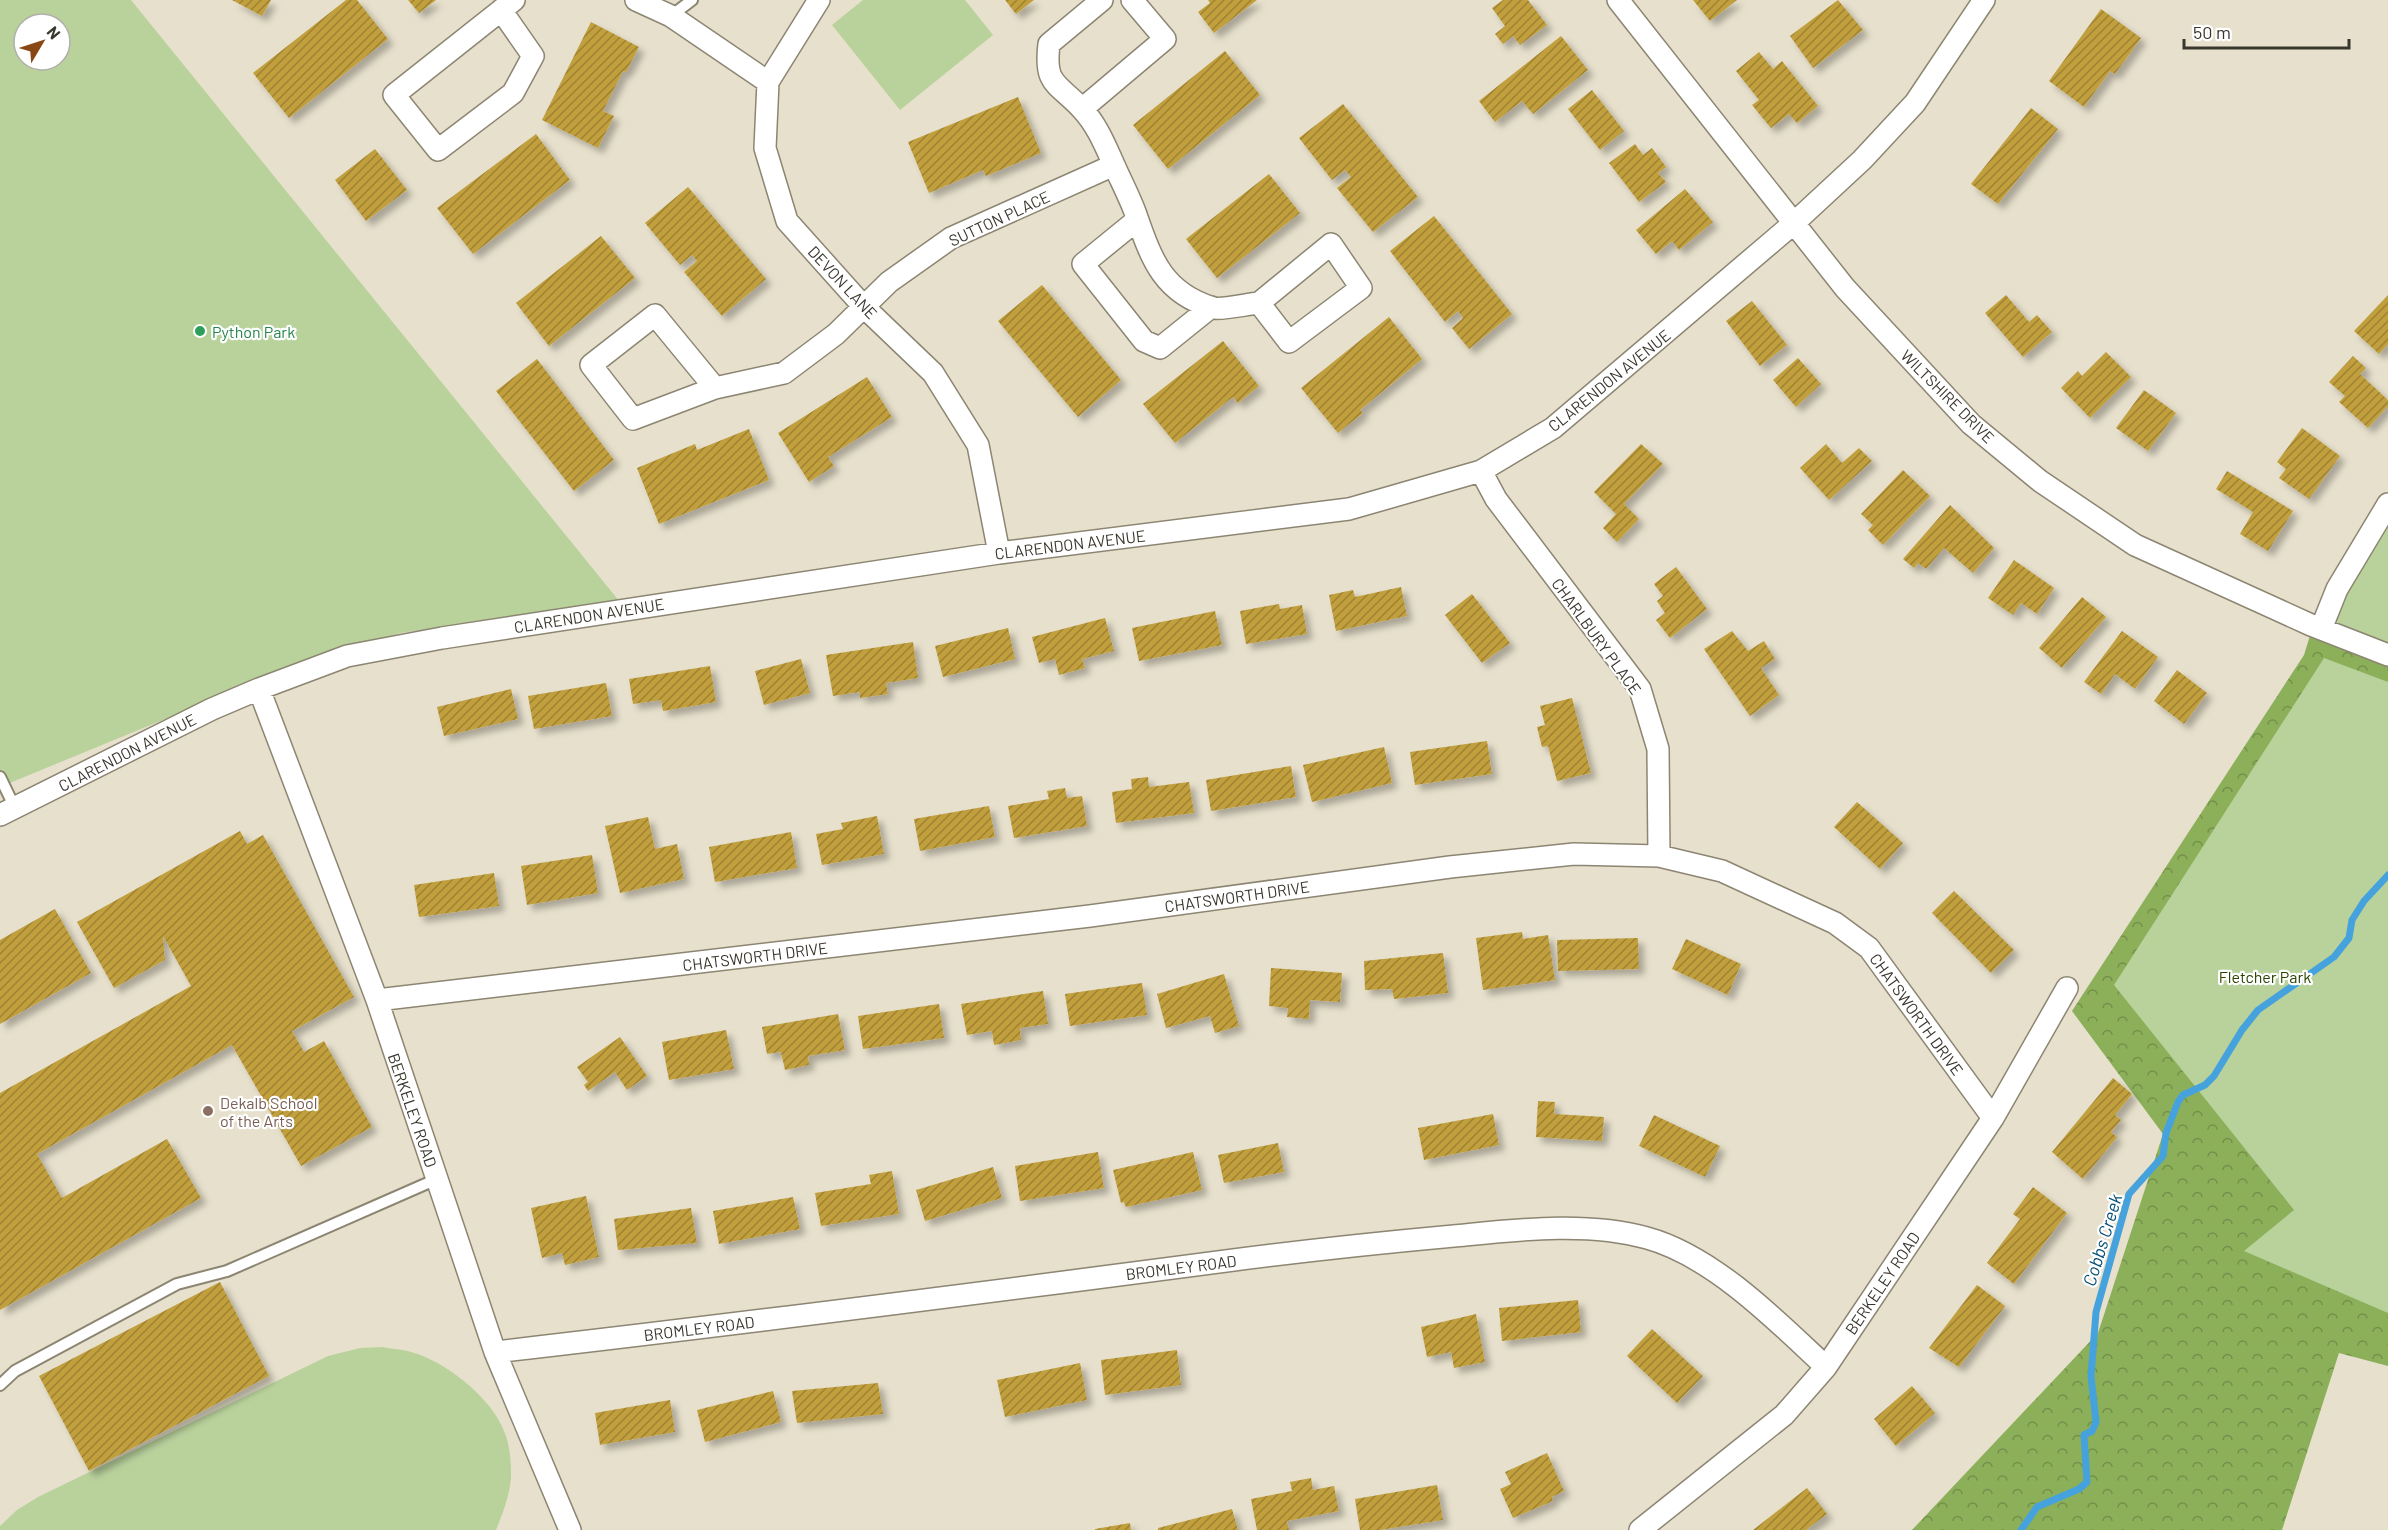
<svg xmlns="http://www.w3.org/2000/svg" width="2388" height="1530" font-family="Barlow,sans-serif">
  <defs>
    <pattern id="forest-crowns" width="20" height="18" patternUnits="userSpaceOnUse" patternTransform="scale(1.5)"><rect width="20" height="18" fill="#8bb059"/><path d="M2 6a3 3 0 1 1 6 0M12 15a3 3 0 1 1 6 0" fill="none" stroke="#73904a"/></pattern>
    <pattern id="building-hatch" width="6" height="6" patternUnits="userSpaceOnUse" patternTransform="scale(1.5)"><rect width="6" height="6" fill="#c19f3c"/><path d="M-1 1l2-2M0 6l6-6M5 7l2-2" fill="none" stroke="#9e8233"/></pattern>
    <filter id="shadow"><feDropShadow dx="5.5" dy="5.5" stdDeviation="3" flood-color="#0004"/></filter>
  </defs>
  <rect width="100%" height="100%" fill="#e7e0cc"/>
  <path fill="url(#forest-crowns)" d="M2313 626 2388 656V1366L2339 1353 2282 1530H1912L2098 1333 2163 1134 2072 1011 2304 655Z"/>
  <path fill="#b9d29c" fill-rule="evenodd" d="M0 0H131L620 602 400 633 289 668 0 787ZM24 24H60V60H24Z
    M863 0H965L993 35 900 110 832 25Z
    M2388 494V656L2313 626Z
    M2324 658 2388 682V1313L2244 1251 2294 1210 2114 985Z
    M383 1347C392 1349 402 1349 411 1352 445 1361 491 1397 504 1431 510 1445 511 1461 511 1476 510 1495 503 1513 496 1530H0V1526L17 1510 38 1497 328 1356 360 1348Z"/>
  <g fill="none" stroke-linecap="round" stroke-linejoin="round">
    <path stroke="#46a2dd" stroke-width="7" d="M2021 1530 2037 1507 2079 1489 2087 1482 2084 1435 2092 1431 2096 1422 2091 1376 2096 1312 2129 1194 2163 1156 2166 1133 2178 1102 2183 1095 2205 1085 2214 1076 2242 1030 2258 1010 2334 957 2349 938 2352 920 2364 901 2388 875"/>
  </g>
  <path fill="url(#building-hatch)" filter="url(#shadow)" d="M232 0H271L262 16Z
    M346 0H357L388 39 289 118 253 73Z
    M408 0H436L419 13Z
    M1005 0H1034L1016 14Z
    M1208 0H1257L1214 33 1198 12 1210 3Z
    M1503 0H1528L1547 25 1520 45 1513 36 1503 44 1495 34 1505 26 1492 8Z
    M1693 0H1737L1710 21Z
    M1838 0 1863 30 1813 68 1790 36Z
    M2101 9 2141 38 2115 74 2110 71 2084 107 2049 81Z
    M591 22 639 47 626 72 623 71 603 111 614 116 598 148 542 120Z
    M1561 36 1588 70 1533 114 1522 101 1495 122 1479 101Z
    M1225 51 1260 95 1168 169 1133 125Z
    M1759 52 1773 69 1782 61 1818 106 1797 123 1789 114 1771 128 1752 105 1759 100 1736 71Z
    M1592 90 1624 131 1600 150 1568 109Z
    M1018 97 1041 153 986 176 983 170 929 193 908 142Z
    M1343 104 1418 197 1373 232 1337 188 1351 177 1345 170 1332 180 1299 138Z
    M2031 108 2058 129 1998 204 1971 184Z
    M536 134 570 180 473 254 437 208Z
    M1635 144 1643 155 1652 148 1666 167 1658 173 1666 182 1639 202 1609 163Z
    M375 149 407 190 366 221 335 180Z
    M1269 174 1300 213 1217 278 1186 239Z
    M688 187 766 279 722 316 684 272 697 261 692 255 680 265 645 223Z
    M1685 189 1713 222 1679 250 1672 241 1656 254 1636 230Z
    M1434 216 1512 314 1469 349 1452 328 1463 318 1458 311 1445 322 1390 251Z
    M601 236 635 278 549 346 516 303Z
    M1042 285 1121 380 1078 417 998 321Z
    M2006 295 2029 322 2037 315 2052 332 2023 357 1985 313Z
    M2388 295V344L2379 354 2354 331Z
    M1752 301 1787 345 1760 366 1726 321Z
    M1389 317 1422 359 1360 410 1363 413 1338 433 1301 388Z
    M1223 341 1259 386 1238 403 1233 397 1175 443 1143 404Z
    M2106 352 2131 377 2090 418 2061 388 2078 371 2082 376Z
    M2353 356 2366 368 2360 374 2388 400V406L2368 428 2339 402 2345 396 2329 382Z
    M1798 358 1821 384 1796 407 1773 380Z
    M537 359 614 460 574 491 496 391Z
    M867 377 892 417 828 457 834 466 809 482 778 433Z
    M2144 390 2176 413 2148 451 2116 428Z
    M2302 428 2340 456 2309 499 2279 478 2286 469 2277 462Z
    M749 429 769 480 659 524 637 468 695 444 697 450Z
    M1641 444 1663 464 1624 504 1639 519 1617 542 1603 528 1616 514 1594 492Z
    M1826 444 1842 463 1859 448 1872 461 1829 500 1800 468Z
    M1903 470 1930 496 1883 545 1868 530 1873 525 1861 514Z
    M2227 471 2293 511 2268 551 2240 534 2253 512 2216 489Z
    M1950 505 1994 548 1973 573 1944 548 1926 569 1918 563 1914 568 1903 559Z
    M2014 560 2054 588 2037 614 2021 603 2013 615 1988 598Z
    M1676 567 1707 609 1670 638 1656 620 1665 613 1657 601 1663 596 1654 584Z
    M1401 587 1407 616 1336 631 1329 595 1353 590 1355 597Z
    M1472 594 1510 643 1482 663 1445 615Z
    M2082 597 2106 617 2062 668 2039 648Z
    M1279 604 1280 609 1302 605 1307 634 1246 644 1240 611Z
    M1215 611 1222 645 1139 661 1132 628Z
    M1105 618 1114 651 1082 659 1085 668 1059 675 1055 659 1039 663 1032 637Z
    M1008 628 1015 659 943 677 935 646Z
    M1732 631 1748 651 1764 641 1775 659 1761 668 1779 695 1750 716 1704 649Z
    M2122 631 2158 657 2135 689 2115 674 2101 694 2084 682Z
    M913 642 918 678 886 683 888 694 860 698V692L833 696 826 655Z
    M801 659 810 693 764 705 755 671Z
    M710 666 716 702 663 711 661 700 633 704 629 679Z
    M2177 670 2207 693 2184 724 2154 701Z
    M606 683 612 716 534 729 528 696Z
    M511 689 518 719 444 736 437 707Z
    M1572 698 1591 773 1557 781 1548 746 1542 747 1537 727 1545 725 1540 706Z
    M1487 741 1492 774 1415 785 1410 752Z
    M1384 747 1392 783 1312 802 1303 765Z
    M1291 766 1296 797 1211 811 1206 780Z
    M1148 777 1149 787 1189 782 1194 813 1116 823 1112 792 1132 789 1131 779Z
    M1065 788 1067 798 1082 796 1087 826 1014 838 1008 806 1049 799 1047 791Z
    M1857 802 1903 843 1880 869 1834 827Z
    M989 806 995 837 920 851 914 819Z
    M877 816 884 854 822 865 816 834 843 829 841 823Z
    M648 817 655 849 677 844 684 879 620 893 605 826Z
    M240 831 247 844 263 835 354 997 292 1031 304 1052 324 1041 372 1127 301 1166 232 1045 37 1154 62 1198 167 1139 201 1198 0 1310V1093L191 986 163 936 165 960 114 988 77 922Z
    M791 832 797 868 715 882 709 847Z
    M592 855 598 893 527 905 521 866Z
    M494 873 499 906 419 917 414 885Z
    M1954 891 2014 950 1991 973 1932 913Z
    M55 909 91 973 0 1024V940Z
    M1522 932 1523 939 1548 935 1555 980 1483 990 1476 938Z
    M1638 938 1639 969 1558 971 1557 940Z
    M1686 939 1741 964 1728 995 1672 969Z
    M1443 953 1448 993 1394 999 1392 989 1365 990 1364 961Z
    M1271 968 1342 973 1340 1002 1310 1000 1309 1019 1287 1017 1288 1008 1269 1006Z
    M1224 974 1239 1026 1215 1033 1210 1016 1166 1028 1157 994Z
    M1142 983 1147 1015 1070 1026 1065 994Z
    M1043 991 1048 1024 1020 1028 1021 1040 994 1045 992 1031 967 1035 961 1004Z
    M939 1004 944 1038 863 1049 858 1016Z
    M838 1014 845 1050 808 1056 809 1065 785 1070 781 1052 767 1054 762 1027Z
    M726 1030 734 1069 669 1080 662 1042Z
    M620 1037 647 1076 627 1090 615 1072 588 1091 584 1085 588 1082 577 1067Z
    M2113 1078 2132 1094 2115 1115 2121 1120 2111 1132 2117 1137 2083 1179 2052 1152Z
    M1538 1101 1555 1102 1554 1114 1604 1117 1602 1141 1536 1137Z
    M1493 1114 1499 1145 1424 1160 1418 1128Z
    M1654 1115 1720 1146 1705 1177 1639 1146Z
    M1278 1143 1284 1172 1224 1183 1218 1155Z
    M1098 1152 1104 1188 1020 1201 1015 1166Z
    M1193 1152 1202 1190 1126 1207 1124 1202 1121 1203 1113 1170Z
    M993 1167 1002 1198 925 1221 916 1190Z
    M892 1171 899 1214 821 1226 815 1193 871 1184 869 1175Z
    M2033 1187 2067 1213 2014 1284 1987 1263 2020 1219 2013 1214Z
    M586 1196 599 1257 565 1265 562 1253 542 1258 531 1208Z
    M793 1197 800 1229 719 1244 713 1211Z
    M691 1208 697 1243 618 1250 614 1219Z
    M220 1282 269 1376 89 1471 39 1376Z
    M1977 1285 2005 1306 1959 1367 1929 1348Z
    M1578 1300 1581 1332 1502 1341 1499 1308Z
    M1476 1314 1485 1362 1454 1368 1451 1352 1427 1357 1421 1327Z
    M1652 1329 1703 1376 1677 1403 1627 1356Z
    M1177 1350 1181 1385 1105 1395 1101 1360Z
    M1080 1363 1087 1400 1005 1417 997 1380Z
    M878 1383 883 1414 797 1423 792 1391Z
    M1912 1386 1935 1413 1896 1446 1874 1419Z
    M773 1391 781 1422 705 1442 697 1410Z
    M670 1400 675 1432 600 1445 595 1413Z
    M1547 1453 1564 1491 1552 1497 1553 1501 1513 1518 1500 1489 1511 1484 1505 1472Z
    M1311 1478 1313 1490 1334 1486 1339 1511 1287 1521 1289 1530H1257L1251 1499 1292 1491 1290 1482Z
    M1437 1485 1443 1520 1380 1530H1360L1355 1499Z
    M1807 1488 1827 1514 1806 1530H1753Z
    M1232 1509 1238 1530H1158V1528Z
    M1130 1523 1131 1530H1095V1529Z"/>
  <g fill="none" stroke-linecap="round" stroke-linejoin="round">
    <defs>
      <path id="lane" d="M671 16 692 0
        M0 777 15 808
        M0 1385 15 1371 177 1284 227 1271 437 1179"/>
      <path id="street" d="M636 0 671 16 768 82
        M819 0 768 82 765 148 787 221 864 307 933 373 978 445 999 553
        M1102 0 1049 44C1044 86 1057 82 1082 109 1097 125 1105 145 1114 165
        M1618 0 1845 288 1971 424 2040 481 2135 545 2311 625 2388 655
        M501 10 533 56 513 93 438 150 394 95 514 0
        M1082 109 1165 39 1132 0
        M1137 220 1083 264 1144 341 1160 348 1211 307
        M715 388 655 315 591 365 633 419 715 388 784 373 836 334 889 282 951 238 1114 165C1121 181 1129 196 1135 212 1151 257 1161 292 1213 308 1223 310 1247 304 1259 303L1289 342 1361 288 1331 244 1259 303
        M1481 471 1496 499 1640 689 1658 749 1659 856
        M2321 629 2337 589 2388 504
        M259 689 377 1000 495 1352 570 1530
        M0 815 212 709 259 689 347 656 442 638 999 553 1349 509 1481 471 1553 428 1794 223 1862 160 1915 103 1984 0
        M377 1000 1090 916 1450 867 1574 854 1659 856 1722 871 1835 923 1869 948 1993 1118
        M495 1352C739 1324 982 1293 1226 1261 1302 1251 1377 1243 1454 1236 1515 1230 1587 1221 1647 1238 1713 1256 1777 1321 1826 1367
        M1640 1530 1784 1415 1826 1367 1993 1118 2067 988"/>
    </defs>
    <use href="#lane" stroke="#8c8572" stroke-width="14"/>
    <use href="#street" stroke="#8c8572" stroke-width="24"/>
    <use href="#lane" stroke="#fff" stroke-width="10"/>
    <use href="#street" stroke="#fff" stroke-width="21"/>
  </g>
  <circle fill="#2e9e5b" stroke="#fff" stroke-width="2" cx="200" cy="331" r="6"/>
  <circle fill="#8d6e63" stroke="#fff" stroke-width="2" cx="208" cy="1111" r="6"/>
  <g text-anchor="middle" dominant-baseline="central" stroke-width="4.5" stroke-linejoin="round" paint-order="stroke">
    <g font-size="16" fill="#39362e" stroke="#fff">
      <text transform="translate(999 218) rotate(-25)">SUTTON PLACE</text>
      <text transform="translate(843 282) rotate(47)">DEVON LANE</text>
      <text transform="translate(1609 380) rotate(-39)">CLARENDON AVENUE</text>
      <text transform="translate(1948 396) rotate(45)">WILTSHIRE DRIVE</text>
      <text transform="translate(1070 544) rotate(-7)">CLARENDON AVENUE</text>
      <text transform="translate(589 615) rotate(-9)">CLARENDON AVENUE</text>
      <text transform="translate(1597 636) rotate(54)">CHARLBURY PLACE</text>
      <text transform="translate(127 752) rotate(-27)">CLARENDON AVENUE</text>
      <text transform="translate(1237 896) rotate(-8)">CHATSWORTH DRIVE</text>
      <text transform="translate(755 956) rotate(-7)">CHATSWORTH DRIVE</text>
      <text transform="translate(1917 1014) rotate(54)">CHATSWORTH DRIVE</text>
      <text transform="translate(413 1110) rotate(71)">BERKELEY ROAD</text>
      <text transform="translate(1181 1267) rotate(-7)">BROMLEY ROAD</text>
      <text transform="translate(1882 1283) rotate(-56)">BERKELEY ROAD</text>
      <text transform="translate(699 1328) rotate(-7)">BROMLEY ROAD</text>
    </g>
    <g font-size="16" fill="#27864d" stroke="#fff" text-anchor="start">
      <text x="212" y="331">Python Park</text>
    </g>
    <g font-size="16" fill="#2c4300" stroke="#fff">
      <text x="2265" y="976">Fletcher Park</text>
    </g>
    <g font-size="16" fill="#785e54" stroke="#fff" text-anchor="start">
      <text x="220" y="1102">Dekalb School<tspan x="220" dy="18">of the Arts</tspan></text>
    </g>
    <g font-size="18" font-style="italic" fill="#044f76" stroke="#fff">
      <text transform="translate(2102 1240) rotate(-73)">Cobbs Creek</text>
    </g>
  </g>
  <g transform="translate(42 42) rotate(51)"><circle r="28" fill="#ffffff" stroke="#b0afab" stroke-width="1.5"/>
  <path d="M0-4.5L10 22L0 15L-10 22Z" fill="#894714"/>
  <text y="-9" font-size="16" font-weight="bold" text-anchor="middle" fill="#39362e">N</text>
  </g>
  <path d="M2184 39v9h165v-9" fill="none" stroke="#39362e" stroke-width="3"/>
  <text x="2193" y="39" font-size="18" fill="#39362e" stroke="#ffffff" stroke-width="4.5" paint-order="stroke">50 m</text>
</svg>
